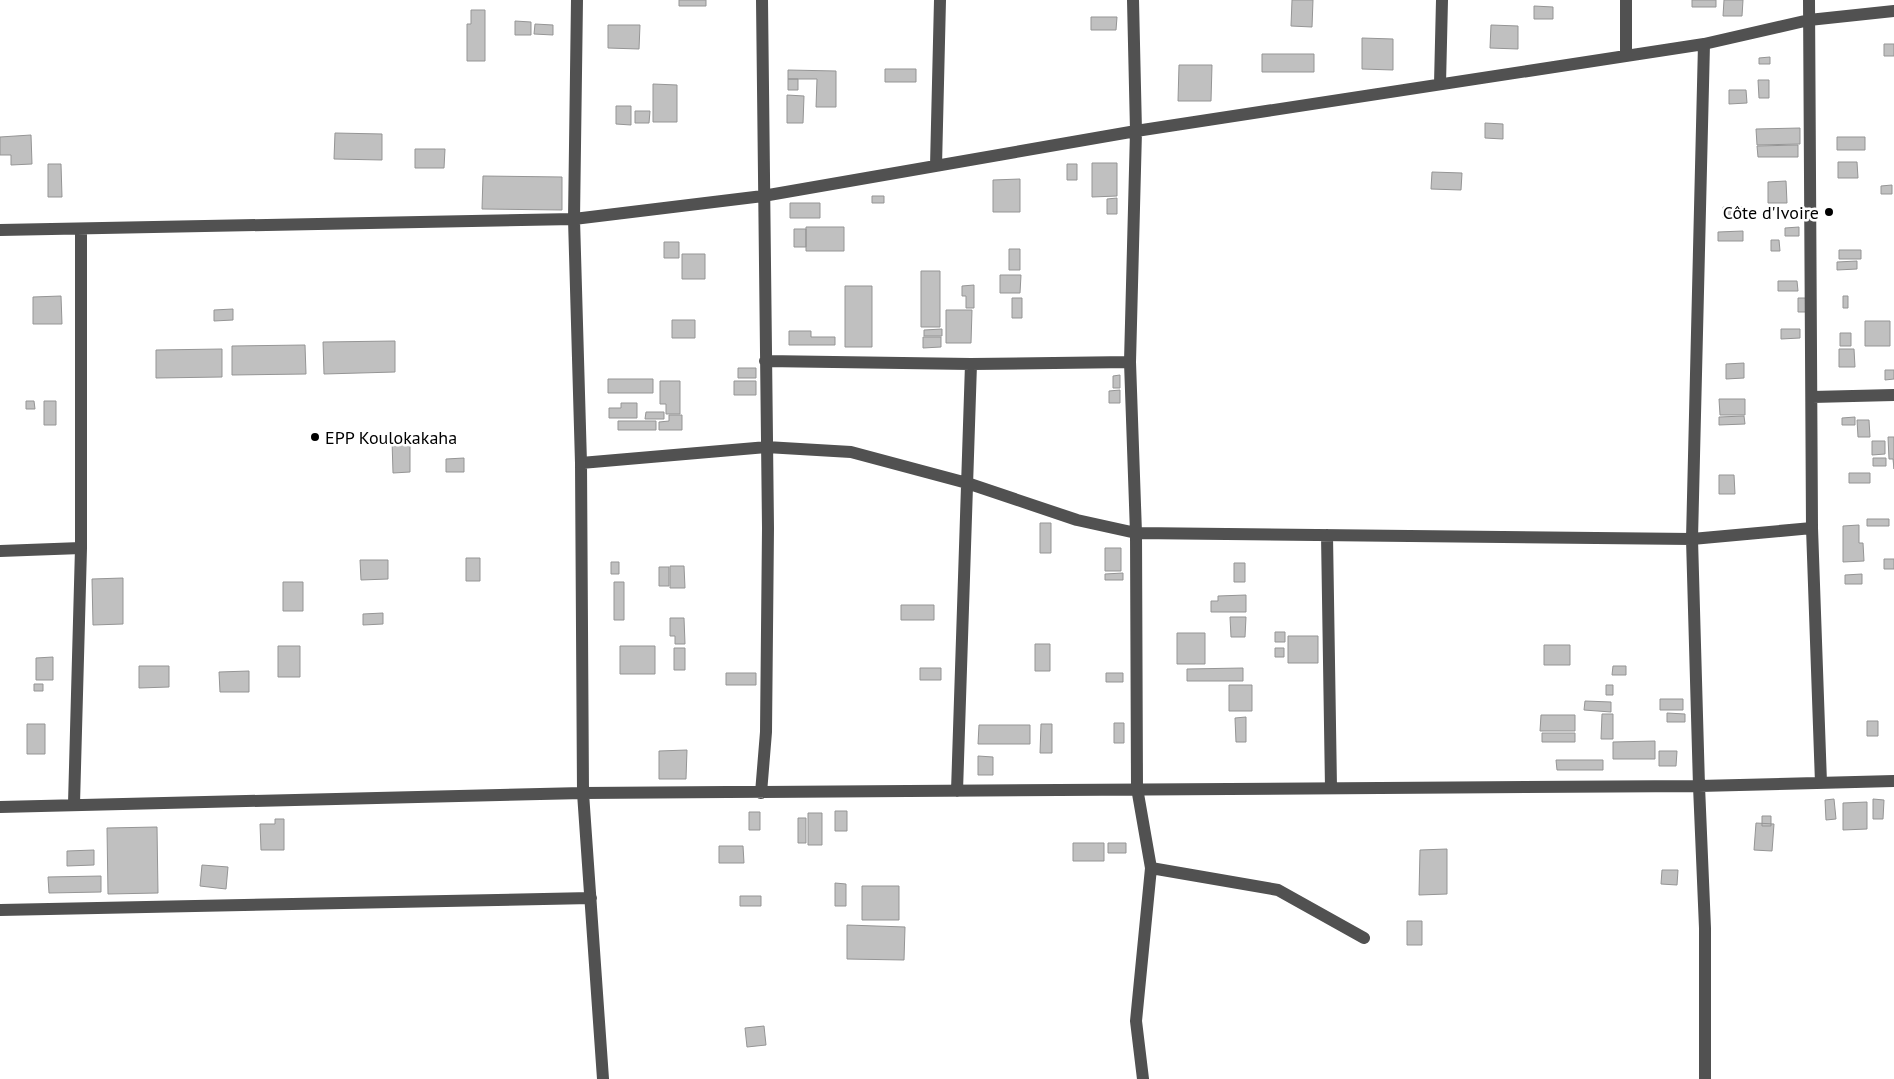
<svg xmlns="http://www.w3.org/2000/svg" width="1894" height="1079" font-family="'PT Sans',sans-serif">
  <rect width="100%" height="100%" fill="#fff"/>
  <path fill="#c0c0c0" stroke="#959595" d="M679 0H706V6H679Z
    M1292 0H1313L1312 27 1291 26Z
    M1692 0H1716V7H1692Z
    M1724 0H1743L1742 16H1723Z
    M1534 6 1553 7V19H1534Z
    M471 10H485V61H467V24H471Z
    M1091 17H1117L1116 30H1091Z
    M515 21 531 22V35H515Z
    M535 24 553 25V35L534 34Z
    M608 25H640L639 49 608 48Z
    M1491 25 1518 26V49L1490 48Z
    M1362 38 1393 39V70L1362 69Z
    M1884 44H1894V56H1884Z
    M1262 54H1314V72H1262Z
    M1770 57V64H1759V58Z
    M1179 65H1212L1211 101H1178Z
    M885 69H916V82H885Z
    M788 70 836 71V107H816L817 79H788Z
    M788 79H798V90H788Z
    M1758 80H1769V98H1759Z
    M653 84 677 85V122H653Z
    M1729 90H1746L1747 103 1729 104Z
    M787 95 804 96 803 123H787Z
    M616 106H631V125L616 124Z
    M635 111H650L649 123H635Z
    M1485 123 1503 124V139L1485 138Z
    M1800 128V144L1757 145 1756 129Z
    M335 133 382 134V160L334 159Z
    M31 135 32 164 11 165V155H0V137Z
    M1837 137H1865V150H1837Z
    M1798 145V157H1758L1757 146Z
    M415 149H445L444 168H415Z
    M1838 162H1857L1858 178H1838Z
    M1092 163H1117V196L1092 197Z
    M48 164H61L62 197H48Z
    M1067 164H1077V180H1067Z
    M1432 172 1462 173 1461 190 1431 189Z
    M483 176 562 177V210L482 209Z
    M1020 179V212H993V180Z
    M1786 181 1787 203H1768V182Z
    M1892 185V194H1881V186Z
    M872 196H884V203H872Z
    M1117 198V214H1107V199Z
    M790 203H820V218H790Z
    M1723 207H1746V218H1723Z
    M806 227H844V251H806Z
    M1799 227V236H1785V228Z
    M794 229H806V247H794Z
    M1743 231V241H1718V232Z
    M1771 240H1779L1780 251H1771Z
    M664 242H679V258H664Z
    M1009 249H1020V270H1009Z
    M1839 250H1861V259H1839Z
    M682 254H705V279H682Z
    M1857 261V269L1837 270V262Z
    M921 271H940V327H921Z
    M1000 275H1021L1020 293H1000Z
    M1778 281H1797L1798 291H1778Z
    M974 285V308H966V296H962V286Z
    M845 286H872V347H845Z
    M61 296 62 324H33V297Z
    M1843 296H1848V308H1843Z
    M1012 298H1022V318H1012Z
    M1798 298H1806V312H1798Z
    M233 309V320L214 321V310Z
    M946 310H972L971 343H946Z
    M672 320H695V338H672Z
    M1865 321H1890V346H1865Z
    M942 329V336H924V330Z
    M1781 329H1800V338L1781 339Z
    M789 331H811V337H835V345H789Z
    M1840 333H1851V346H1840Z
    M923 337H941V347L923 348Z
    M395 341V372L324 374 323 342Z
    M305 345 306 374 232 375V346Z
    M222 349V377L156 378V350Z
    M1839 349H1854L1855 367H1839Z
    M1744 363V378L1726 379V364Z
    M738 368H756V378H738Z
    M1885 370H1894V379L1885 380Z
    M1120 375V388H1113V376Z
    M608 379H653V393H608Z
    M660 381H680V414H666V404H660Z
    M734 381H756V395H734Z
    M1120 390V403H1109V391Z
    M1719 399H1745V415H1720Z
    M26 401H34L35 409H26Z
    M44 401H56V425H44Z
    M621 403H637V418H609V408H621Z
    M646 412H664V419H645Z
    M669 415H682V430H659V422L669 421Z
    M1744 416 1745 424 1719 425V417Z
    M1855 417V425H1842V418Z
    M1857 420H1869L1870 437H1858Z
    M618 421H656V430H618Z
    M1888 437H1894V469L1893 459H1889Z
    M410 439V472L393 473 392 440Z
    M1872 441H1885V454L1872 455Z
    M464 458V472H446V459Z
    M1873 458H1886V466H1873Z
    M1849 473H1870V483H1849Z
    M1719 475H1734L1735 494H1719Z
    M1867 519H1889V526H1867Z
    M1040 523H1051V553H1040Z
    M1859 525V543H1863L1864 561 1843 562V526Z
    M1105 548H1121V571H1105Z
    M466 558H480V581H466Z
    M1884 559H1894V569H1884Z
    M360 560H388V579L361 580Z
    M611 562H619V574H611Z
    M1234 563H1245V582H1234Z
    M670 566H684L685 588H670Z
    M659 567H669V586H659Z
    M1123 573V580H1105V574Z
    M1862 574V584H1845V575Z
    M123 578V624L93 625 92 579Z
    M283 582H303V611H283Z
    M614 582H624V620H614Z
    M1246 595V612H1211V601H1218V596Z
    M901 605H934V620H901Z
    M383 613V624L363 625V614Z
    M1230 617H1246L1245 637H1231Z
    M670 618H684L685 644H675V636H670Z
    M1275 632H1285V642H1275Z
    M1177 633H1205V664H1177Z
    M1288 636H1318V663H1288Z
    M1035 644H1050V671H1035Z
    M1544 645H1570V665H1544Z
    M278 646H300V677H278Z
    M620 646H655V674H620Z
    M674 648H685V670H674Z
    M1275 648H1284V657H1275Z
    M53 657V680H36V658Z
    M139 666H169V687L139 688Z
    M1613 666H1626V675H1612Z
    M920 668H941V680H920Z
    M1243 668V681H1187V669Z
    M249 671V692H220L219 672Z
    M726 673H756V685H726Z
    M1106 673H1123V682H1106Z
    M34 684H43V691H34Z
    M1229 685H1252V711H1229Z
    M1606 685H1613V695H1606Z
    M1660 699H1683V710H1660Z
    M1585 701 1611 702V712L1584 710Z
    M1667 713 1685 714V722H1667Z
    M1602 714H1613V739H1601Z
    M1541 715H1575V731H1540Z
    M1246 717V742H1236L1235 718Z
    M1867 721H1878V736H1867Z
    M1114 723H1124V743H1114Z
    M27 724H45V754H27Z
    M1041 724H1052V753H1040Z
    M979 725H1030V744H978Z
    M1542 733H1575V742H1542Z
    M1655 741V759H1613V742Z
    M687 750 686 779H659V751Z
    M1659 751H1677L1676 766H1659Z
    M978 756 993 757V775H978Z
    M1556 760H1603V770H1557Z
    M1834 799 1836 819 1826 820 1825 800Z
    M1873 799 1884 800 1883 819H1873Z
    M1867 802V829L1843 830V803Z
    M835 811H847V831H835Z
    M749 812H760V830H749Z
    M808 813H822V845H808Z
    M1762 816H1771V826H1762Z
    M798 818H806V843H798Z
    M275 819H284V850H261L260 824H275Z
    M1756 823 1774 824 1772 851 1754 850Z
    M157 827 158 893 108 894 107 828Z
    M1073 843H1104V861H1073Z
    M1108 843H1126V853H1108Z
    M719 846H743L744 863H719Z
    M1447 849V894L1419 895 1420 850Z
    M94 850V865L67 866V851Z
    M202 865 228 867 226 889 200 886Z
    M1662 870H1678L1677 885 1661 884Z
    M101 876V892L49 893 48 877Z
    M835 883 846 884V906H835Z
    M862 886H899V920H862Z
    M740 896H761V906H740Z
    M1407 921H1422V945H1407Z
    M847 925 905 927 904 960 847 959Z
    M764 1026 766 1045 747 1047 745 1028Z"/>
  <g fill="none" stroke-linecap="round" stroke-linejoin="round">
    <path stroke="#515151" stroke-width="12" d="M577 0 574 219 581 463 583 793 603 1079
      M1133 0 1136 131 1130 362 1136 533 1137 788 1151 868 1136 1021 1143 1079
      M1626 0V56
      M1809 0 1812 528 1821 783
      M1704 44 1692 539 1699 786 1705 928V1079
      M1440 84 1442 0
      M936 166 940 0
      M0 230 574 219 763 196 1136 131 1704 44 1809 20 1894 11
      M765 361 971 364 1130 362
      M1812 397 1894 395
      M581 463 766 447 851 452 967 483 1077 520 1136 533 1692 539 1812 528
      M1327 535 1331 788
      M0 551 81 548
      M957 791 971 364
      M761 793 766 732 768 528 762 0
      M74 804 81 548V229
      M0 807 583 793 1699 786 1894 781
      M1151 868 1278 890 1364 938
      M0 910 591 898"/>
  </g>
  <g fill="#000" stroke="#fff" stroke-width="2">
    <circle cx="1829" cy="212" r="5"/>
    <circle cx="315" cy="437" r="5"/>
  </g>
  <g text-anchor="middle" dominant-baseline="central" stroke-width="5" stroke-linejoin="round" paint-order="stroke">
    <g font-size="18" fill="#000" stroke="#fff" text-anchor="end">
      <text x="1819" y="212">Côte d'Ivoire</text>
      <text x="325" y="437" text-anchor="start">EPP Koulokakaha</text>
    </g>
  </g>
</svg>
